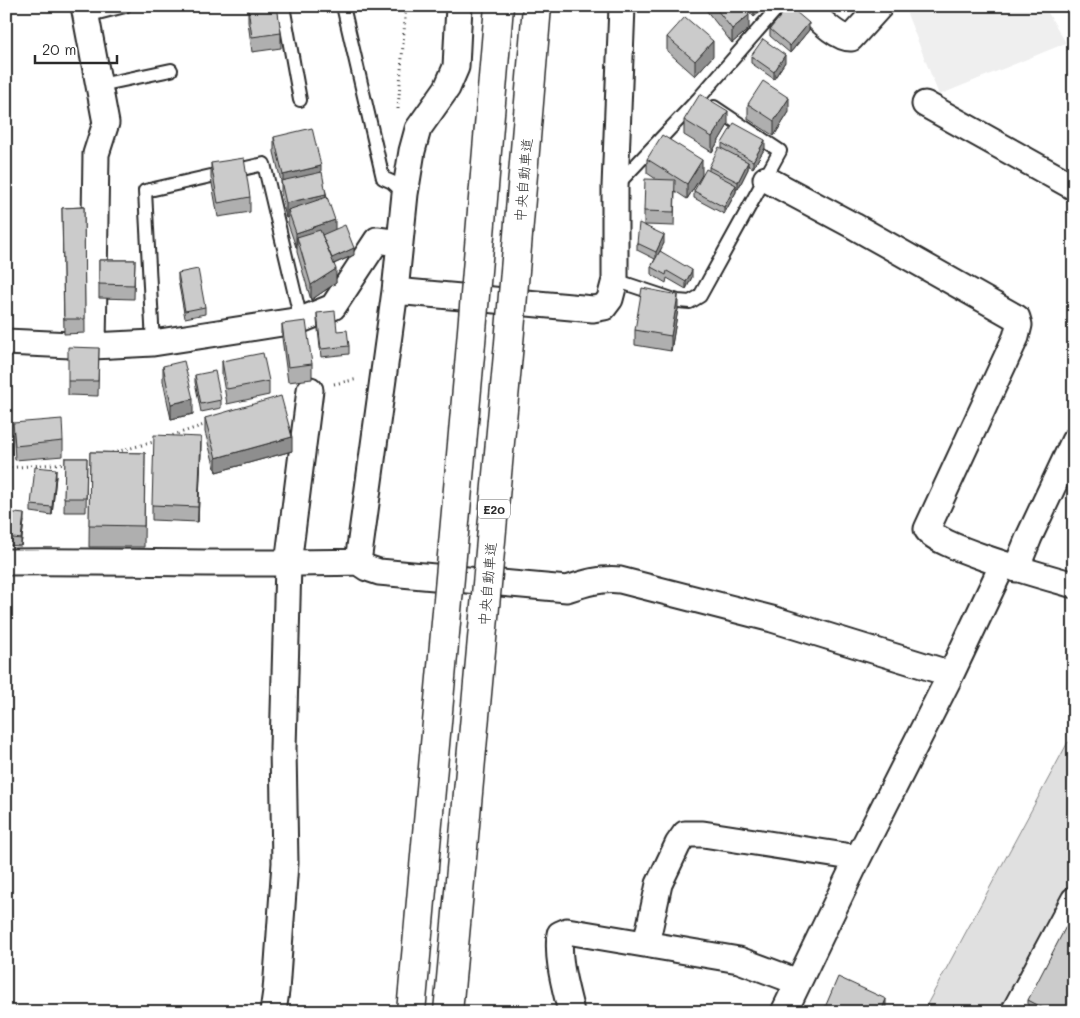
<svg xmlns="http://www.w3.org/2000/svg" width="1080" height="1018" font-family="Mali,'Klee One',sans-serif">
  <rect width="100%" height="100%" fill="#fff"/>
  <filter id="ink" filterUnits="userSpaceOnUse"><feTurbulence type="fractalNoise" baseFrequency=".02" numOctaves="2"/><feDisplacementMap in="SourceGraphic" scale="10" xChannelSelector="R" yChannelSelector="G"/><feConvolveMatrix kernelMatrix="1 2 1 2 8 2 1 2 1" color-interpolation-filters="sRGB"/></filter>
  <g filter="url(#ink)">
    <path fill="#efefef" d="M904 6H1044L1066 43 939 95Z"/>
    <path fill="#e0e0e0" stroke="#868686" d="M1068 742 1074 745V876L1001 1012H923Z"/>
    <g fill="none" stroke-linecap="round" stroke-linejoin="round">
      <defs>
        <path id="service" d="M283 6 300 100
          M343 6 383 178 392 182 405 194
          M86 16 125 6
          M100 85 171 70
          M616 186 699 98 779 6
          M615 280 678 301 690 302 700 296 780 151 714 107
          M153 343 145 191 264 164 301 320"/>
        <path id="minor" d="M84 6 106 123 96 154 93 346
          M805 6C815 15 837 39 851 38L880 6
          M925 104 1074 187
          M766 179 854 226 1017 318 1019 325 1016 337 927 529C935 547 1050 578 1074 585
          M395 291 593 309 604 307 610 299 615 280V187L622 6
          M6 342 93 346 153 343 301 320 333 307 377 240 400 243
          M6 562C123 561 241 565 358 562L395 291 405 194 412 151 418 129 447 88 456 67 459 6
          M358 562 367 568 379 572 567 589C585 583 601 578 620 580L772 619 951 674
          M1016 569 1029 537 1074 441
          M646 944 659 884 678 844 685 834H703L858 858
          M273 1012 276 991 285 863 283 748 288 564 310 390
          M571 1012C565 986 557 961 560 934L567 931 739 960 798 982
          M784 1012 858 858 951 674 1003 564
          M1014 1012 1074 900"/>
      </defs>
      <use href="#service" stroke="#2b2b2b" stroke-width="16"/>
      <use href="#minor" stroke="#2b2b2b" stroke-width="29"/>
      <path stroke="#2b2b2b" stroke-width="3" stroke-dasharray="1 4" stroke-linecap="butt" d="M398 109 406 6
        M334 384 358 379
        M168 437 207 424
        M112 453 157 441
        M6 468 67 463"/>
      <use href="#service" stroke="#fff" stroke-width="12"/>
      <use href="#minor" stroke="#fff" stroke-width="25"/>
      <defs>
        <path id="motorway-bridge" d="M411 1012 470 355 499 6
          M448 1012 509 343 537 6"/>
      </defs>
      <use href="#motorway-bridge" stroke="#2b2b2b" stroke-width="31" stroke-linecap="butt"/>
      <use href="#motorway-bridge" stroke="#fff" stroke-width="28"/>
    </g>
    <path fill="#afafaf" stroke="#2b2b2b" d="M706 6H742L749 29 732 43 706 10Z
      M744 6H766L754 17Z
      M248 8 281 33V48L252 52 248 22Z
      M770 29 809 30 790 53 770 36Z
      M667 37 713 56 695 76 667 51Z
      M751 56 785 62 774 79 751 63Z
      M748 104 789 112 774 136 748 119Z
      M684 120 728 125 712 152 684 135Z
      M274 137 321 172 335 230 354 255 334 264 336 283 311 300 297 252V247H296L288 224V217L286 218 281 195V181L274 152Z
      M722 143 765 148 753 168 748 165V169L738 189H736V192L724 214 694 198V191L709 170V167L722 148Z
      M647 159 702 175 687 199 675 191 674 226 645 225 664 243 660 251 692 277 686 289 667 278 666 283 651 274V267L655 259 637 250V243L644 225V211L656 179 647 173Z
      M211 163 250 197V212L218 217 211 178Z
      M84 207 85 333 64 334 62 208Z
      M99 260H135L134 299 99 298Z
      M178 273 205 307V314L185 318 178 280Z
      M678 309 671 351 635 345V330Z
      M317 313 337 331 349 346V354L321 357 317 320Z
      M282 324 312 364V379L288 382 282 338Z
      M99 348 98 396 68 395V381Z
      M222 361 269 381V395L227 404 222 375Z
      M163 366 193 414 171 419 163 381Z
      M195 375 221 400V408L201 412 195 382Z
      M205 418 292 451 216 472 205 432Z
      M13 423 63 441V456L15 460Z
      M90 452 145 453 144 547H89Z
      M201 452 198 522 152 520V505Z
      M65 458H87L86 512H64Z
      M56 476 52 515 31 512V505Z
      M6 512 24 521 21 546 6 545Z
      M1028 1000 1074 1012H1028Z"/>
    <path fill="#8e8e8e" stroke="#2b2b2b" d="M754 6H766L754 17Z
      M749 15V29L732 43V29Z
      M809 23V30L790 53V46Z
      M713 41V56L695 76V61Z
      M785 55V62L774 79V72Z
      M789 98V112L774 136V121Z
      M728 111V125L712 152V137Z
      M765 140V148L753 168V161Z
      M702 160V175L687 199V184Z
      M748 162V169L738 189V182Z
      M321 166V180L283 189V175Z
      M736 185V192L724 214V207Z
      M326 194V209L288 210V217L286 218V203Z
      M335 220V234L297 237V247H296V233Z
      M664 235V243L656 259V252Z
      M354 248V255L331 265V258Z
      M336 269V283L311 300V285Z
      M692 270V277L686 289V282Z
      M678 295V309L671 351V336Z
      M193 399V414L171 419V404Z
      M201 437V452L198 522V507Z
      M292 437V451L216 472V458Z
      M56 469V476L52 515V507Z
      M24 514V521L21 546V539Z
      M886 999V1012H881Z"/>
    <path fill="#cbcbcb" stroke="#2b2b2b" d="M259 6H277L281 33 252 37 248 8Z
      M714 6H742L749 15 732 29Z
      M789 6 809 23 790 46 770 29Z
      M685 17 713 41 695 61 667 37Z
      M763 39 785 55 774 72 751 56Z
      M763 81 789 98 774 121 748 104Z
      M700 94 728 111 712 137 684 120Z
      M734 123 765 140 753 161 722 143Z
      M312 128 321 166 283 175 274 137Z
      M662 135 702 160 687 184 647 159Z
      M719 147 748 162 738 182 709 167Z
      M244 158 250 197 218 203 211 163Z
      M706 169 736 185 724 207 694 191Z
      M322 172 326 194 286 203 281 181Z
      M645 179 675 180 674 212 644 211Z
      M327 197 335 220 296 233 288 210Z
      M84 207 85 319H64L62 208Z
      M639 223 664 235 656 252 637 243Z
      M345 225 354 248 332 258 322 235Z
      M320 230 336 269 311 285 297 237Z
      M660 251 692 270 686 282 667 271 666 275 651 267Z
      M99 260H135L134 285 99 284Z
      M198 269 205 307 185 311 178 273Z
      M642 288 678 295 671 336 635 330Z
      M335 311 337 331 347 330 349 346 321 349 317 313Z
      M306 321 312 364 288 367 282 324Z
      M68 347 99 348 98 381H68Z
      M263 353 269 381 227 389 222 361Z
      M184 361 193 399 171 404 163 366Z
      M215 371 221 400 201 404 195 375Z
      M281 396 292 437 216 458 205 418Z
      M62 419 63 441 15 446 13 423Z
      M154 435 201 437 198 507 152 505Z
      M90 452 145 453 144 526 89 525Z
      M65 458H87L86 498H64Z
      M35 467 56 469 52 507 31 505Z
      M6 512 24 514 21 539 6 537Z
      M1074 911V1012H1051L1028 1000Z
      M838 977 886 999 881 1012H823Z"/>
  </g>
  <g text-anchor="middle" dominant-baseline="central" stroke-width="5" stroke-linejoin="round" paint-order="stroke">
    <rect fill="#fff" stroke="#6b6b6b" stroke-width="1" x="478" y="499.5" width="32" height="19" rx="4"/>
    <g font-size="12" font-weight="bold" fill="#2b2b2b">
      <text x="494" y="509">E20</text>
    </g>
    <g font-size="14" fill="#2b2b2b" stroke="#fff">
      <text transform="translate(523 180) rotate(-85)">中央自動車道</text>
      <text transform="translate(487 584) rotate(-85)">中央自動車道</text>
    </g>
  </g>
  <rect width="1080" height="1018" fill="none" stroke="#fff" stroke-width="25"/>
  <rect x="12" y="12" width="1055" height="993" fill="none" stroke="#2b2b2b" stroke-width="2" filter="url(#ink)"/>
  <path d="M35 55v8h82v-8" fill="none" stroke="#2b2b2b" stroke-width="2.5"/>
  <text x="42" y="55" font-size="15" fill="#2b2b2b" stroke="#ffffff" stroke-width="4" paint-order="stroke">20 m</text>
</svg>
